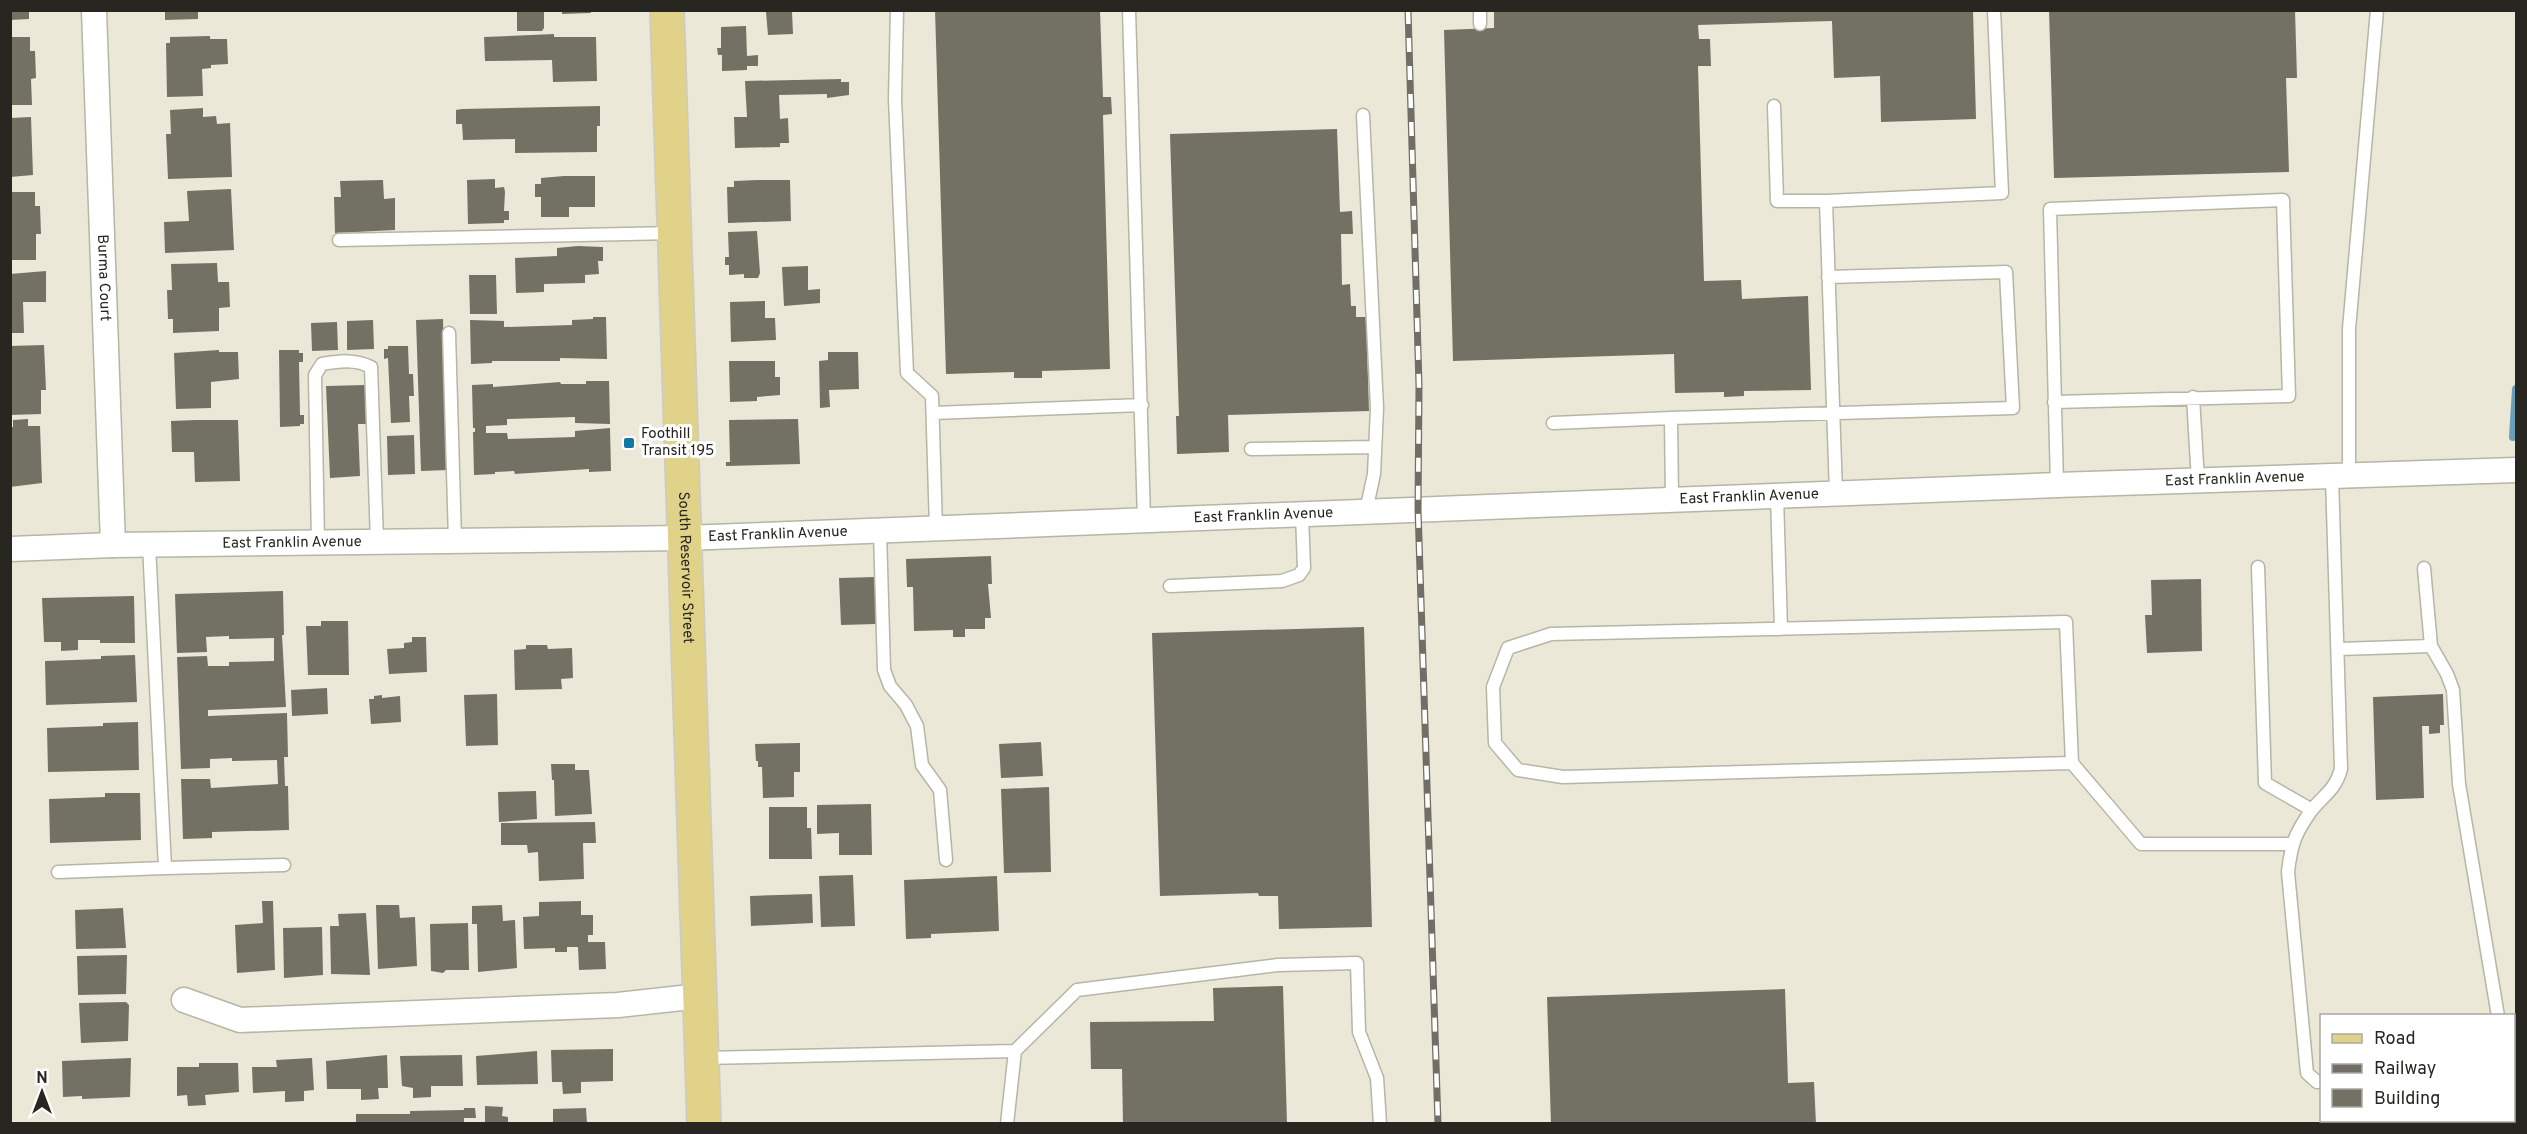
<svg xmlns="http://www.w3.org/2000/svg" width="2527" height="1134" font-family="Overpass,sans-serif">
  <rect width="100%" height="100%" fill="#ebe8d8"/>
  <g fill="none" stroke-linecap="round" stroke-linejoin="round">
    <path stroke="#6a9eb9" stroke-width="8" d="M2513 437 2516 389"/>
  </g>
  <path fill="#737163" d="M10 10H29V19L10 20Z
    M165 10H198V19L165 20Z
    M517 10 544 12V28L542 31H517Z
    M562 10H591V13L562 14Z
    M935 10H1100L1103 97H1111L1112 114 1103 115 1110 369 1042 371V378H1014V372L946 374Z
    M1494 10H1973L1976 119 1881 122 1880 76 1834 78 1832 21 1698 25 1699 39H1710L1711 66H1698L1704 281 1741 280 1742 299 1808 296 1811 390 1744 391V396L1724 397V392L1675 393 1674 354 1453 361 1444 30 1494 28Z
    M2049 10H2295L2297 78H2286L2289 172 2054 178Z
    M792 11 793 34 768 35 766 12Z
    M746 26 747 56 758 55V66H747V70L722 71V55H718L717 48H721V27Z
    M554 34V37H596L597 81 553 82 552 60 485 61 484 37Z
    M210 36V39H227L228 64 211 65V68L202 69 203 96 167 97 166 43H170V37Z
    M10 37H30V51H35L36 78 31 79 32 105H10Z
    M841 79V82H849V95L827 98V94L779 95 780 119 788 118 789 143H780V147L735 148 734 117H747L745 81Z
    M600 106V126H597V152L515 153V139L463 140 462 124H456V110L462 109Z
    M203 108V117L216 116 217 124 230 123 232 177 168 179 166 134H171L170 110Z
    M31 117 33 175 10 177V118Z
    M1337 129 1340 212 1352 211 1353 234H1341L1342 285 1350 284 1351 306H1356V317H1366L1369 411 1228 415 1229 452 1177 454 1176 416H1179L1170 134Z
    M564 176H595V207H569V217H541V197H535V184H541V178Z
    M495 179V188L504 187 505 192 504 211H509V220H504V223L468 224 467 180Z
    M383 180 384 199 395 198V230L335 233 334 197H341L340 181Z
    M758 180H790L791 221 728 223 727 187H734V181Z
    M231 189 234 250 165 253 164 222 189 221 187 191Z
    M10 192H35V206H40L41 234H36V260H10Z
    M757 231 760 273 758 278H744V274L729 275V265H725V257H729L728 232Z
    M578 246 603 247V261H598L599 274 585 275V283L544 284V292L516 293 515 258 557 256V248Z
    M217 263 218 282H229L230 307 219 308V331L173 333V319H168L167 290H172L171 264Z
    M808 266V290L820 289V303L784 306 782 267Z
    M46 271V302H23L24 333H10V274Z
    M469 275H496L497 314H470Z
    M765 301V318H775L776 340 731 342 730 302Z
    M593 317H606L607 359 560 358V361H492V363L471 364 470 320 504 321V327L572 325V320L593 319Z
    M443 319 448 470 421 471 416 320Z
    M373 320 374 349 347 350V321Z
    M337 322 338 350 312 351 311 323Z
    M44 345 46 390H41V414L10 415V346Z
    M388 346H408L409 374H413L414 396H409L410 422 391 423 388 358 384 359V349H388Z
    M219 350V352H238L239 379 211 382V408L176 409 174 353Z
    M279 350H299V353H303V362H299L300 415H304V424H300V426L280 427Z
    M828 352H858L859 389 829 390 830 407 820 408 819 361 828 360Z
    M729 361H775V377H780V395L757 397V401L730 402Z
    M586 381H609L610 424 575 423V417L507 419V425L486 426V433H507L508 439 575 437V431L610 428 611 471 589 472V469L515 474 514 471 495 472V474L474 475 473 432H475V428H473L472 385 493 384V387L560 382 561 384H586Z
    M366 385 367 424H358L360 476 330 478 326 386Z
    M28 419V426H40L42 483 10 487V427H13V420Z
    M798 419 800 464 726 466V462H730L729 420Z
    M196 420H238L240 481 195 482 194 452H172L171 421Z
    M414 435 415 474 388 475 387 436Z
    M991 556 992 584H988L991 618H985V629H965V637H953V630L914 631 913 587H907L906 559Z
    M875 577 876 624 841 625 839 578Z
    M2201 579 2202 651 2147 653 2145 615H2152L2151 580Z
    M283 591 284 635H282L286 707 208 710V716L287 713 288 757H284L285 786H288L289 830 212 832V838L183 839 181 779H210L211 788 278 784 277 760 232 761V758L210 759V768L181 769 177 657 207 656 208 666H229V662L274 661V638L229 639V636L206 637 207 652 177 653 175 594Z
    M134 596 135 643H100V640H78V650L61 651V642H44L42 598Z
    M321 621H348L349 675H308L306 626H321Z
    M1364 627 1372 927 1279 929 1278 896H1259L1258 893 1160 896 1152 633Z
    M412 637H426L427 672 389 674 387 649 404 648V643L412 642Z
    M526 645H547L548 649 572 648 573 678 561 679 562 689 515 690 514 650 526 649Z
    M135 655 137 702 46 705 45 661 101 659V656Z
    M327 688 328 714 292 716 291 690Z
    M497 694 498 745 466 746 464 695Z
    M2443 694 2444 725H2440V733L2429 734V726H2422L2424 798 2376 800 2373 697Z
    M382 695V698L400 696 401 722 371 724 369 699H374V696Z
    M138 722 139 770 48 772 47 728 103 726V723Z
    M1041 742 1043 776 1001 778 999 744Z
    M800 743V772H794V797L763 798 762 767H758V761H756L755 744Z
    M551 764H575V770H589L592 814 555 816 554 780H552Z
    M1049 787 1051 872 1004 873 1001 789Z
    M536 791 537 819 499 822 498 792Z
    M105 793H140L141 840 50 843 49 799 105 797Z
    M871 804 872 855H839V833L817 834V805Z
    M769 807H807V828H811L812 859H769Z
    M595 822 596 843H583L584 879 539 881 538 852 528 853 527 845H501V823Z
    M853 875 855 926 821 927 819 876Z
    M997 876 999 931 931 934V938L906 939 904 880Z
    M812 894 813 923 751 926 750 896Z
    M262 901H273L275 970 237 973 235 925 263 923Z
    M581 901V915H593V935H588V942H605L606 969 579 970 578 947H567V952H555V948L524 949 523 917 539 916V902Z
    M376 905H399L400 918 415 917 417 966 378 969Z
    M502 905 503 921 515 920 517 968 478 972 477 924H472V906Z
    M123 908 126 948 76 949 75 910Z
    M366 913 370 975 331 974 330 926H339L338 914Z
    M468 923 469 970H446L443 973 431 971 430 924Z
    M322 927 323 975 284 978 283 928Z
    M127 955 126 994 78 995 77 956Z
    M1283 986 1287 1124H1123L1122 1069H1091L1090 1022 1214 1021 1213 988Z
    M1785 989 1788 1083 1814 1082 1816 1124H1551L1547 997Z
    M126 1002 129 1005 128 1041 81 1043 79 1003Z
    M613 1049V1081L581 1082V1093L563 1094 562 1082H552L551 1050Z
    M537 1051 538 1084 477 1085 476 1056Z
    M387 1055 388 1088H378L379 1099 361 1100V1089H327L326 1061Z
    M462 1055 463 1086H431V1097L413 1098V1088L402 1086 400 1056Z
    M131 1058 130 1097 82 1099V1096L63 1097 62 1061Z
    M312 1058 314 1090 304 1091V1101L285 1102V1091L253 1093 252 1067H277L276 1060Z
    M199 1063H238L239 1092 205 1095 206 1105 188 1106 187 1095 177 1096V1067H199Z
    M485 1106 503 1107 502 1116 508 1117V1124H485Z
    M464 1108H475L476 1118H464V1124H356V1114H410V1111L464 1110Z
    M586 1108 587 1124H553V1109Z"/>
  <g fill="none" stroke-linecap="round" stroke-linejoin="round">
    <defs>
      <path id="service" d="M897 10 895 99 907 373 932 396 936 528
        M1129 10 1144 520
        M1480 10V24
        M1774 106 1777 201H1826L1836 493
        M1363 115 1377 408 1374 474 1366 511
        M1826 201 2002 193 1994 10
        M339 240 674 233
        M449 333 455 540
        M2193 397 2198 481
        M2054 402 2289 396 2283 200 2050 209 2057 485
        M933 413 1142 405
        M1553 423 1671 418
        M1251 449 1375 447
        M2349 476V329L2377 10
        M1777 496 1781 629
        M1672 499 1671 418 2013 408 2006 272 1828 277
        M880 531 884 670 890 686 906 705 917 726 922 765 940 790 946 860
        M318 543 315 375 322 364C340 361 355 359 371 367L377 541
        M149 545 165 868 284 865
        M2258 567 2265 783 2312 810
        M2424 568 2431 646 2447 674 2453 690 2459 784 2498 1016
        M1170 586 1282 581 1299 575 1304 568 1302 514
        M2339 649 2431 646
        M2072 763 1563 777 1518 770 1495 743 1493 687 1508 648 1551 634 2066 622 2072 763 2141 844H2291
        M58 872 165 868
        M703 1058 1015 1051 1077 990 1278 965 1357 963 1359 1032 1377 1078 1380 1124
        M2322 1082H2317L2307 1073 2288 872C2291 845 2295 833 2311 811 2324 794 2335 791 2341 769L2332 477
        M1007 1124 1015 1051"/>
      <g id="minor">
        <path id="s1" d="M94 10 113 545"/>
        <path id="s2" d="M10 549 113 545 685 538 2057 485 2516 470"/>
        <path d="M184 1000 240 1020 618 1005 700 996"/>
      </g>
      <g id="primary">
        <path id="s3" d="M667 10 704 1124"/>
      </g>
    </defs>
    <use href="#service" stroke="#b7b5a6" stroke-width="15"/>
    <use href="#minor" stroke="#b7b5a6" stroke-width="27"/>
    <use href="#primary" stroke="#cbcbc9" stroke-width="36"/>
    <use href="#service" stroke="#fff" stroke-width="12"/>
    <use href="#minor" stroke="#fff" stroke-width="24"/>
    <use href="#primary" stroke="#e0d389" stroke-width="33"/>
    <defs>
      <path id="rail" d="M1408 10 1419 386 1418 509 1438 1124"/>
    </defs>
    <use href="#rail" stroke="#706e65" stroke-width="7"/>
    <use href="#rail" stroke="#fff" stroke-width="4.5" stroke-dasharray="14" stroke-linecap="butt"/>
  </g>
  <rect fill="#1277a3" stroke="#fff" stroke-width="2" x="623" y="437" width="12" height="12" rx="3"/>
  <g text-anchor="middle" dominant-baseline="central" stroke-width="6" stroke-linejoin="round" paint-order="stroke">
    <g font-size="15" fill="#272620" stroke="#fff">
      <text stroke="none"><textPath href="#s1" startOffset="268">Burma Court</textPath></text>
      <text stroke="none"><textPath href="#s2" startOffset="2226">East Franklin Avenue</textPath></text>
      <text stroke="none"><textPath href="#s2" startOffset="1740">East Franklin Avenue</textPath></text>
      <text stroke="none"><textPath href="#s2" startOffset="1254">East Franklin Avenue</textPath></text>
      <text stroke="none"><textPath href="#s2" startOffset="768">East Franklin Avenue</textPath></text>
      <text stroke="none"><textPath href="#s2" startOffset="282">East Franklin Avenue</textPath></text>
      <text stroke="none"><textPath href="#s3" startOffset="558">South Reservoir Street</textPath></text>
    </g>
    <g font-size="15" fill="#272620" stroke="#fff" text-anchor="start">
      <text x="641" y="434">Foothill<tspan x="641" dy="17">Transit 195</tspan></text>
    </g>
  </g>
  <rect width="2527" height="1134" fill="none" stroke="#272620" stroke-width="24"/>
  <rect x="2320" y="1014" width="195" height="108" fill="#ffffff" stroke="#a9a8a6" stroke-width="1.5"/>
  <rect x="2332" y="1034" width="30" height="9" fill="#e0d389" stroke="#a9a8a6" stroke-width="1.5"/>
  <text x="2374" y="1044" font-size="18" fill="#272620">Road</text>
  <rect x="2332" y="1064" width="30" height="9" fill="#706e65" stroke="#a9a8a6" stroke-width="1.5"/>
  <text x="2374" y="1074" font-size="18" fill="#272620">Railway</text>
  <rect x="2332" y="1089" width="30" height="18" fill="#737163" stroke="#a9a8a6" stroke-width="1.5"/>
  <text x="2374" y="1104" font-size="18" fill="#272620">Building</text>
  <g transform="translate(42 1092)" stroke="#ffffff" stroke-width="4.5" paint-order="stroke">
  <path d="M0-4.5L10 22L0 15L-10 22Z" fill="#272620"/>
  <text y="-9" font-size="16" font-weight="bold" text-anchor="middle" fill="#272620">N</text>
  </g>
</svg>
